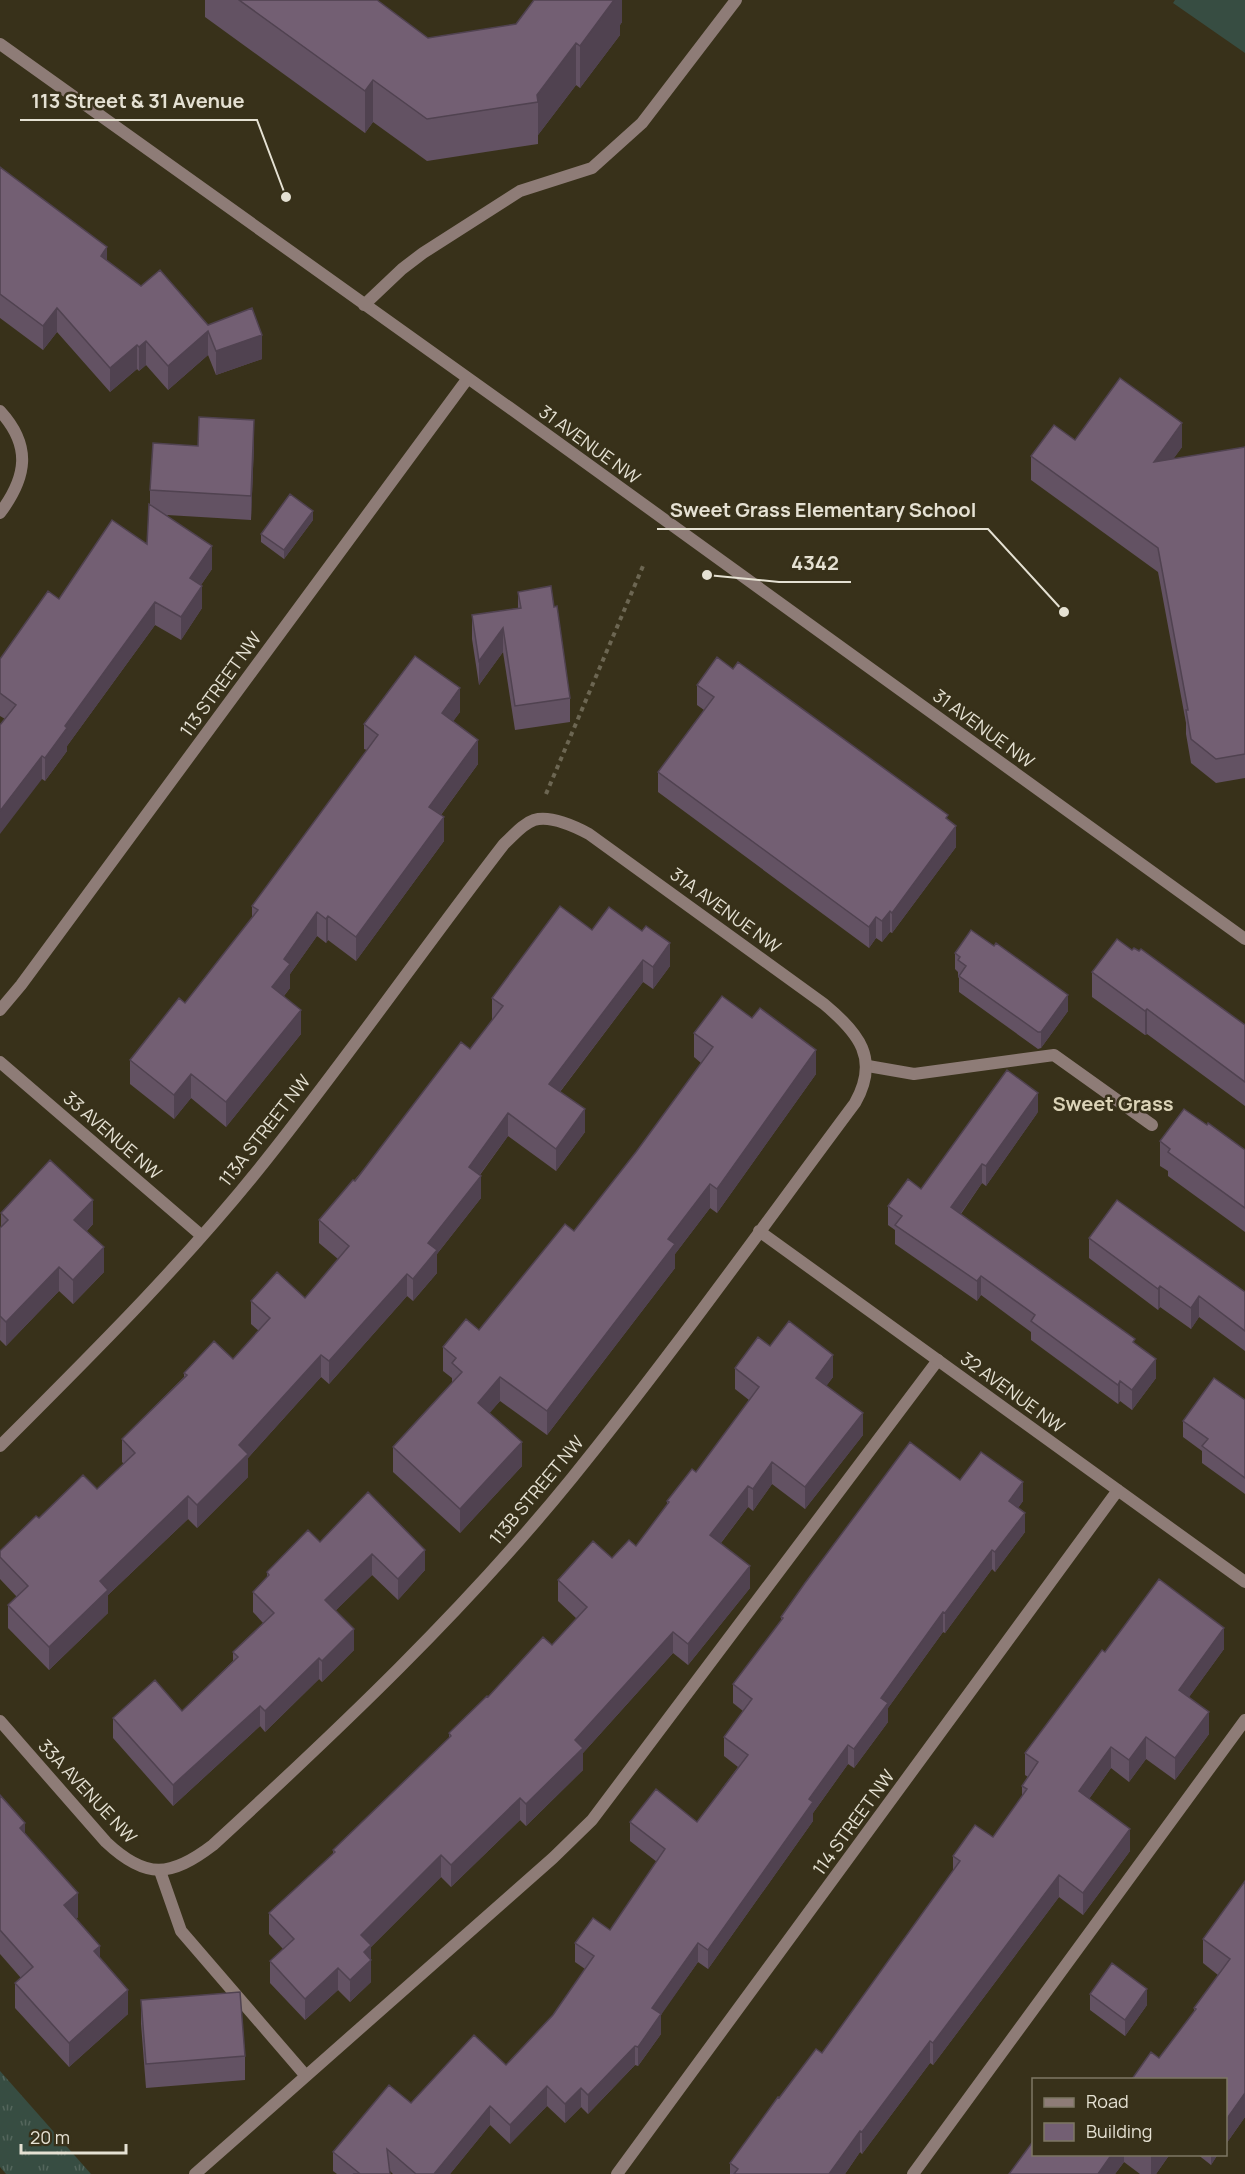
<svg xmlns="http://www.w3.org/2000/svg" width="1245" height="2174" font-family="Manrope,sans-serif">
  <defs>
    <pattern id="grass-tufts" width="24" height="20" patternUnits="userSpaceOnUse" patternTransform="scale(1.5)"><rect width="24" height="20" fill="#374d42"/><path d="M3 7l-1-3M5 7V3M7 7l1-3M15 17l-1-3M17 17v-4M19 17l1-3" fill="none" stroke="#54665c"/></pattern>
  </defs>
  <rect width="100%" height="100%" fill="#38311a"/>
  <path fill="url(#grass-tufts)" d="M0 2071 91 2174H6L0 2167Z"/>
  <path fill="#374d42" d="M1175 0H1245V53L1173 3Z"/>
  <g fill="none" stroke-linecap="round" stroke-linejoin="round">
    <path stroke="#6c6652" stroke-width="4" stroke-dasharray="4.5 4.5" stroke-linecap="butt" d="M546 794 643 566"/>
    <path stroke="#8e7c77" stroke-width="12" d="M364 305 402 269 423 253 520 191 592 168 642 123 736 0
      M868 1066 914 1074 1054 1055 1152 1125
      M160 1871 181 1931 306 2076
      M195 2174 553 1858 592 1820 938 1360
      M913 2174 1245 1720"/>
    <path stroke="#8e7c77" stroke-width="12" d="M0 411C32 446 27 477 0 513
      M0 1062 202 1236
      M759 1231 1245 1582
      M0 1446C92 1354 185 1262 266 1160 348 1057 423 949 504 844 513 836 522 824 534 820 551 815 574 826 589 834L824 1004C859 1033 880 1059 855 1103 761 1229 670 1357 572 1478 464 1611 339 1729 213 1845 171 1877 146 1880 106 1842L0 1721
      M617 2174 1118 1490"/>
    <path stroke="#8e7c77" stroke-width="12" d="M0 44 510 408 1245 939
      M0 1010 21 985 468 378"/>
  </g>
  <path fill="#635263" d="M205 0H377L428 38 516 24 622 0V22L620 25V35L580 88 576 85 538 135V144L427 161 373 122 365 133 205 17Z
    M0 167 107 261 141 286 208 325 262 359 216 375 208 355 168 390 146 365 139 371 137 369 110 392 57 332 43 350 0 318Z
    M1075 440 1182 447 1173 459 1245 447V778L1216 783 1191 763 1186 734V723L1158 572 1031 480V456Z
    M254 444 251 520 167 515 212 569 201 585 202 608 181 640 155 625 67 746V751L45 781 42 779 5 719 0 716V659L59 599 147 544 150 504V490L198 446Z
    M313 520 284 559 261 542V534Z
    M518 592 554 607 570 698V722L515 730 503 652 479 685 472 639V615L518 608Z
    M697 685 948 820 956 847 892 933 890 932 882 942 876 938 869 948 658 792V772L704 710 697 705Z
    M460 712 453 721 478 764 441 815 444 841 356 961 328 940 326 943 317 936 290 974V988L284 996 301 1034 226 1127 191 1098 174 1119 130 1084V1060L185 1003 252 918V906L367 750 364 749V724Z
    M592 930 670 966 653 989 643 982 560 1092 585 1132 556 1171 508 1136 480 1175 481 1198 437 1254V1273L413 1301 407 1296 329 1384 321 1377 248 1458V1477L197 1528 188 1519 108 1595V1613L49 1670 8 1628V1605L17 1597 0 1579V1551L39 1518 97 1489 124 1464 122 1462V1439L184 1377V1373L233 1359 259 1331 251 1324V1301L305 1298 338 1259 319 1243V1220L470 1049 492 1020V998Z
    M1132 950 1245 1025V1106L1147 1034 1145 1035 1092 997V972Z
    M955 953 1068 1011 1041 1048 1038 1049 959 992V978L958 977V972L955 969Z
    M694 1033 816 1074 717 1213 710 1208 675 1254V1268L547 1435 500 1401 489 1413 522 1466 460 1533 393 1472V1447L452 1383V1378L443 1371V1347L479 1330 574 1231 636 1152 701 1063 694 1057Z
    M1038 1112 986 1186 982 1183 961 1214 1135 1344 1156 1378 1132 1410 1120 1401 1118 1404 1031 1340V1332L981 1295 977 1301 895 1244V1230L888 1225V1206L921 1189Z
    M1207 1125 1245 1150V1232L1168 1176V1171L1160 1166V1141Z
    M1 1213 93 1224 86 1232 104 1272 73 1304 59 1291 6 1346 0 1340Z
    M1089 1238 1245 1292V1351L1199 1317 1191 1329 1160 1307 1158 1310 1089 1258Z
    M770 1346 833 1377 826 1386 863 1435 805 1509 772 1484 753 1511 748 1507 721 1543 750 1588 688 1665 673 1653 583 1753V1770L526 1826 520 1820 451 1887 441 1877 371 1947V1982L350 2002 338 1990 305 2020 270 1983V1961L283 1949 269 1934V1913L333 1854V1850L449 1738V1733L488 1697 552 1645 577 1619 558 1601V1580L612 1558 636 1546 667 1505V1501L696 1472 749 1400 735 1389V1368Z
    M1245 1400V1494L1202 1463V1451L1183 1437V1421Z
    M960 1480 1023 1501 1018 1508 1025 1532 995 1572 992 1569 945 1633 943 1632 888 1708V1722L854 1768 848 1764 813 1813V1821L708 1969 698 1962 661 2014V2034L638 2066 635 2065 588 2114 581 2107 565 2123 547 2106 510 2144 490 2125 450 2174H393L390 2171V2174H337L333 2171V2152L411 2103 506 2065 553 2015 585 1969 575 1962V1943L610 1930 657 1862 630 1841V1822H697L738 1767 724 1756V1737L743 1711 733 1703V1684L781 1621V1617Z
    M368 1492 425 1570 398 1600 372 1575 335 1611 354 1650 322 1682 319 1679 265 1732 260 1726 173 1806 113 1738V1718L182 1711 233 1661V1652L263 1623 253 1612V1592L267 1578V1572L320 1542Z
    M1224 1649 1189 1697 1209 1734 1175 1780 1146 1759 1129 1782 1111 1768 1089 1799 1130 1851 1083 1915 1059 1897 933 2065 930 2063 862 2154 860 2152 845 2174H730V2163L779 2098 822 2053 953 1871V1856L993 1837 1022 1797V1786L1028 1777 1025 1775V1753L1105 1652Z
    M0 1795 78 1917 76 1919 100 1958 128 2014 69 2067 15 2008V1983L21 1978 0 1954Z
    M1245 1881V2117L1226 2144V2079L1159 2058 1194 2012V2008L1218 1975 1203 1963V1939Z
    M1090 1994 1147 2005 1125 2036 1090 2010Z
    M141 2000 245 2056V2080L146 2088 141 2024Z
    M1034 2154H1170L1156 2174H1140L1124 2162 1115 2174H1009Z
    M1197 2154H1218L1211 2165Z"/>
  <path fill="#504250" d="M614 0H622V22L620 25V35L580 88V46Z
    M576 43V85L538 135V102L537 95Z
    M373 80V122L365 133V91Z
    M107 247V272L101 256Z
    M57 308V332L43 350V326Z
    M208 331V355L168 390V366Z
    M262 335V359L216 375V351Z
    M146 341V365L139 371V347Z
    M137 345V369L110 392V368Z
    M254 420V444L251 520V496Z
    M1182 423V447L1154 486V462Z
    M313 511V520L284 559V550Z
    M212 546V569L190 601V578Z
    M202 586V608L181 640V617Z
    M155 602V625L67 746V751L45 781V758L65 726Z
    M503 628V652L479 685V661Z
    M460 688V712L442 737V713Z
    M478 740V764L429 831V807Z
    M42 756V779L0 834V811Z
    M444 817V841L356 961V937Z
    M956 826V847L892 933V913Z
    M890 911V932L882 942V921Z
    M317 912V936L290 974V988L272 1011V987L284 959Z
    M328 916V940L326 943V919Z
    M876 917V938L869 948V927Z
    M670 943V966L653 989V967Z
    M643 960V982L549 1106V1084Z
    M1068 995V1011L1041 1048V1032Z
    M1147 1009V1034L1145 1035V1011Z
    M301 1010V1034L226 1127V1102Z
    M816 1050V1074L717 1213V1189Z
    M191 1074V1098L174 1119V1095Z
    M1038 1093V1112L986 1186V1166Z
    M585 1109V1132L556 1171V1149Z
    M508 1113V1136L469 1189V1167Z
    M982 1164V1183L951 1227V1207Z
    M481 1176V1198L437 1254V1273L413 1301V1279L428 1243Z
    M710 1184V1208L675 1254V1268L547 1435V1411L668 1239Z
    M93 1200V1224L74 1244V1220Z
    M104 1247V1272L73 1304V1280Z
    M59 1267V1291L6 1346V1322Z
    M407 1274V1296L329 1384V1361Z
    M981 1276V1295L977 1301V1281Z
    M1160 1286V1307L1158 1310V1289Z
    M1199 1296V1317L1191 1329V1308Z
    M321 1355V1377L248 1458V1477L197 1528V1505L239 1445Z
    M833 1355V1377L816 1400V1378Z
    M1156 1359V1378L1132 1410V1390Z
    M500 1377V1401L478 1427V1403Z
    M1120 1381V1401L1118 1404V1385Z
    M863 1413V1435L805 1509V1487Z
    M522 1442V1466L460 1533V1509Z
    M772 1462V1484L753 1511V1489Z
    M1023 1482V1501L1009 1520V1501Z
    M748 1486V1507L710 1557V1535Z
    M188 1496V1519L108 1595V1613L49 1670V1647L100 1581Z
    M1025 1513V1532L995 1572V1552Z
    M425 1550V1570L398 1600V1579Z
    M992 1550V1569L945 1633V1613Z
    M372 1554V1575L325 1621V1600Z
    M750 1566V1588L688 1665V1644Z
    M943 1612V1632L888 1708V1722L854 1768V1749L881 1698Z
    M1224 1628V1649L1179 1711V1690Z
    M354 1629V1650L322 1682V1661Z
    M673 1632V1653L583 1753V1770L526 1826V1804L575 1740Z
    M319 1658V1679L265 1732V1711Z
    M260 1706V1726L173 1806V1785Z
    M1209 1712V1734L1175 1780V1758Z
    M1146 1737V1759L1129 1782V1760Z
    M848 1745V1764L813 1813V1821L708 1969V1950L809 1799Z
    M1111 1747V1768L1079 1813V1791Z
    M520 1798V1820L451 1887V1865Z
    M25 1823V1847L20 1828Z
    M1130 1829V1851L1083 1915V1893Z
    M441 1855V1877L371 1947V1982L350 2002V1980L361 1935Z
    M1059 1875V1897L933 2065V2043Z
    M78 1893V1917L64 1930V1905Z
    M698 1943V1962L652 2028V2008Z
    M100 1946V1970L94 1951Z
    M338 1968V1990L305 2020V1999Z
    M1147 1989V2005L1125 2036V2020Z
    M128 1990V2014L69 2067V2043Z
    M661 2014V2034L638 2066V2047Z
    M930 2041V2063L862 2154V2132Z
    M635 2046V2065L588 2114V2095Z
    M547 2086V2106L510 2144V2125Z
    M581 2088V2107L565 2123V2104Z
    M1245 2093V2117L1226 2144V2120Z
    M490 2106V2125L450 2174H434Z
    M860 2131V2152L845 2174H829Z
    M1112 2154H1124V2162L1115 2174H1098Z
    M1152 2154H1170L1156 2174H1151V2157Z
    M1211 2154H1218L1211 2165Z"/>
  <path fill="#735f73" stroke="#504250" stroke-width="1.5" d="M239 0H377L428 38 516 24 534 0H614L580 46 576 43 537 95 538 102 427 119 373 80 365 91Z
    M0 167 107 247 101 256 141 286 160 270 208 325 252 308 262 335 216 351 208 331 168 366 146 341 139 347 137 345 110 368 57 308 43 326 0 294Z
    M1120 378 1182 423 1154 462 1245 447V754L1216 759 1191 739 1186 710H1188L1158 548 1031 456 1054 425 1075 440Z
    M199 417 254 420 251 496 150 490 153 443 198 446Z
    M290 494 313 511 284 550 261 534Z
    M149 504 212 546 190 578 202 586 181 617 155 602 65 726 67 728 45 758 42 756 0 811V725L16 705 0 693V659L48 591 59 599 112 520 147 544Z
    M551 586 554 607 557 606 570 698 515 706 503 628 479 661 472 615 521 608 518 592Z
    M415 656 460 688 442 713 478 740 429 807 444 817 356 937 328 916 326 919 317 912 284 959 290 964 272 987 301 1010 226 1102 191 1074 174 1095 130 1060 179 998 185 1003 258 910 252 906 378 735 364 724Z
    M717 657 733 669 738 662 948 815 946 818 956 826 892 913 890 911 882 921 876 917 869 927 658 772 714 697 697 685Z
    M560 906 592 930 609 907 642 931 646 926 670 943 653 967 643 960 549 1084 585 1109 556 1149 508 1113 469 1167 481 1176 428 1243 437 1250 413 1279 407 1274 329 1361 321 1355 239 1445 248 1454 197 1505 188 1496 100 1581 108 1590 49 1647 8 1605 28 1586 0 1557V1551L36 1516 39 1518 83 1475 97 1489 135 1453 122 1439 187 1375 184 1373 214 1341 233 1359 270 1318 251 1301 277 1272 305 1298 349 1246 319 1220 353 1180 355 1181 461 1042 470 1049 503 1006 492 998Z
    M971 930 994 946 996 943 1068 995 1041 1032H1038L959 976 966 966 958 960 960 957 955 953Z
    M1117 939 1132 950 1134 948 1139 951 1141 949 1245 1025V1082L1147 1009 1145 1011 1092 972Z
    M722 996 752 1018 760 1008 816 1050 717 1189 710 1184 668 1239 675 1244 547 1411 500 1377 478 1403 522 1442 460 1509 393 1447 462 1372 452 1363 456 1358 443 1347 466 1319 479 1330 565 1224 574 1231 636 1152 713 1047 694 1033Z
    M1007 1070 1038 1093 986 1166 982 1164 951 1207 1135 1339 1133 1342 1156 1359 1132 1390 1120 1381 1118 1385 1031 1321 1035 1315 981 1276 977 1281 895 1225 902 1216 888 1206 908 1179 921 1189Z
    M1184 1109 1207 1125 1208 1123 1245 1150V1208L1168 1152 1170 1149 1160 1141Z
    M50 1160 93 1200 74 1220 104 1247 73 1280 59 1267 6 1322 0 1316V1228L8 1220 1 1213Z
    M1117 1200 1245 1292V1331L1199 1296 1191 1308 1160 1286 1158 1289 1089 1238Z
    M789 1321 833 1355 816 1378 863 1413 805 1487 772 1462 753 1489 748 1486 710 1535 750 1566 688 1644 673 1632 575 1740 583 1748 526 1804 520 1798 451 1865 441 1855 361 1935 371 1945 364 1952 371 1960 350 1980 338 1968 305 1999 270 1961 294 1939 269 1913 335 1852 333 1850 451 1736 449 1733 487 1696 488 1697 543 1637 552 1645 587 1607 558 1580 593 1541 612 1558 629 1540 636 1546 669 1502 667 1501 692 1469 696 1472 759 1387 735 1368 758 1337 770 1346Z
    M1214 1378 1245 1400V1478L1202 1446 1208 1439 1183 1421Z
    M910 1442 960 1480 981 1452 1023 1482 1009 1501 1025 1513 995 1552 992 1550 945 1613 943 1612 881 1698 888 1703 854 1749 848 1745 809 1799 813 1802 708 1950 698 1943 652 2008 661 2014 638 2047 635 2046 588 2095 581 2088 565 2104 547 2086 510 2125 490 2106 434 2174H416L387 2149 390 2174H353L359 2173 333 2152 389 2085 411 2103 474 2035 506 2065 553 2015 594 1956 575 1943 593 1918 610 1930 665 1849 630 1822 656 1789 697 1822 748 1755 724 1737 752 1699 733 1684 783 1618 781 1617 805 1583Z
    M368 1492 425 1550 398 1579 372 1554 325 1600 354 1629 322 1661 319 1658 265 1711 260 1706 173 1785 113 1718 155 1680 182 1711 238 1657 233 1652 274 1613 253 1592 269 1575 267 1572 308 1530 320 1542Z
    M1159 1579 1224 1628 1179 1690 1209 1712 1175 1758 1146 1737 1129 1760 1111 1747 1079 1791 1130 1829 1083 1893 1059 1875 933 2043 930 2041 862 2132 860 2131 829 2174H734L738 2169 730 2163 778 2097 779 2098 816 2049 822 2053 960 1861 953 1856 975 1825 993 1837 1027 1789 1022 1786 1038 1762 1025 1753 1102 1650 1105 1652Z
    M0 1795 25 1823 20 1828 78 1893 64 1905 100 1946 94 1951 128 1990 69 2043 15 1983 33 1967 0 1930Z
    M1245 1881V2093L1226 2120V2079H1132L1151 2052 1159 2058 1196 2009 1194 2008 1230 1959 1203 1939Z
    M1112 1963 1147 1989 1125 2020 1090 1994Z
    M240 1992 245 2056 146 2064 141 2000Z
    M1034 2140V2154H1112L1098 2174H1009Z"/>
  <g text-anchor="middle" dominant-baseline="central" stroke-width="5" stroke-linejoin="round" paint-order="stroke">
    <g font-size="18" fill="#e5e1d3" stroke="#38311a">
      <text transform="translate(590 444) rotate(36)">31 AVENUE NW</text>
      <text transform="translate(220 684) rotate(-54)">113 STREET NW</text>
      <text transform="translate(984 728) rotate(36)">31 AVENUE NW</text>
      <text transform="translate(726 910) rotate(36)">31A AVENUE NW</text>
      <text transform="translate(264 1130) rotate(-52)">113A STREET NW</text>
      <text transform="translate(113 1135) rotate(41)">33 AVENUE NW</text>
      <text transform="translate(1013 1392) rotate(36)">32 AVENUE NW</text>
      <text transform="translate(536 1490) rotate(-50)">113B STREET NW</text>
      <text transform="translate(88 1791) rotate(47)">33A AVENUE NW</text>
      <text transform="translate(853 1822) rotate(-54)">114 STREET NW</text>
    </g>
    <g font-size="20" font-weight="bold" fill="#dbd3b7" stroke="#38311a">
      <text x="1113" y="1103">Sweet Grass</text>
    </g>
  </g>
  <path fill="none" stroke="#e5e1d3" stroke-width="2" d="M286 197L257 120H20M1064 612L988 529H657M707 575L779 582H851"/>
  <g fill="#e5e1d3" stroke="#38311a" stroke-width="2">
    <circle cx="286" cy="197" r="6"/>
    <circle cx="1064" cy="612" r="6"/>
    <circle cx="707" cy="575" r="6"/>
  </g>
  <g font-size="20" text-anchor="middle" font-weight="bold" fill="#e5e1d3" stroke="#38311a" stroke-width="5" stroke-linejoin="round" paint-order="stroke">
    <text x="138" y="108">113 Street &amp; 31 Avenue</text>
    <text x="823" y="517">Sweet Grass Elementary School</text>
    <text x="815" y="570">4342</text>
  </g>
  <rect x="1032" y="2078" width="195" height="78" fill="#38311a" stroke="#7d7764" stroke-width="1.5"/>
  <rect x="1044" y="2098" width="30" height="9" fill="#8e7c77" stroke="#7d7764" stroke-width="1.5"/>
  <text x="1086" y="2108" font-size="18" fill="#e5e1d3">Road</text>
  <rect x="1044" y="2123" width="30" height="18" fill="#735f73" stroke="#7d7764" stroke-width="1.5"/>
  <text x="1086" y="2138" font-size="18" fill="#e5e1d3">Building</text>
  <path d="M21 2144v9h105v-9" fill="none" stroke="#e5e1d3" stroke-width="3"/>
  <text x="30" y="2144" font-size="18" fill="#e5e1d3" stroke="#38311a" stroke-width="4.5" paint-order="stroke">20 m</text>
</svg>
